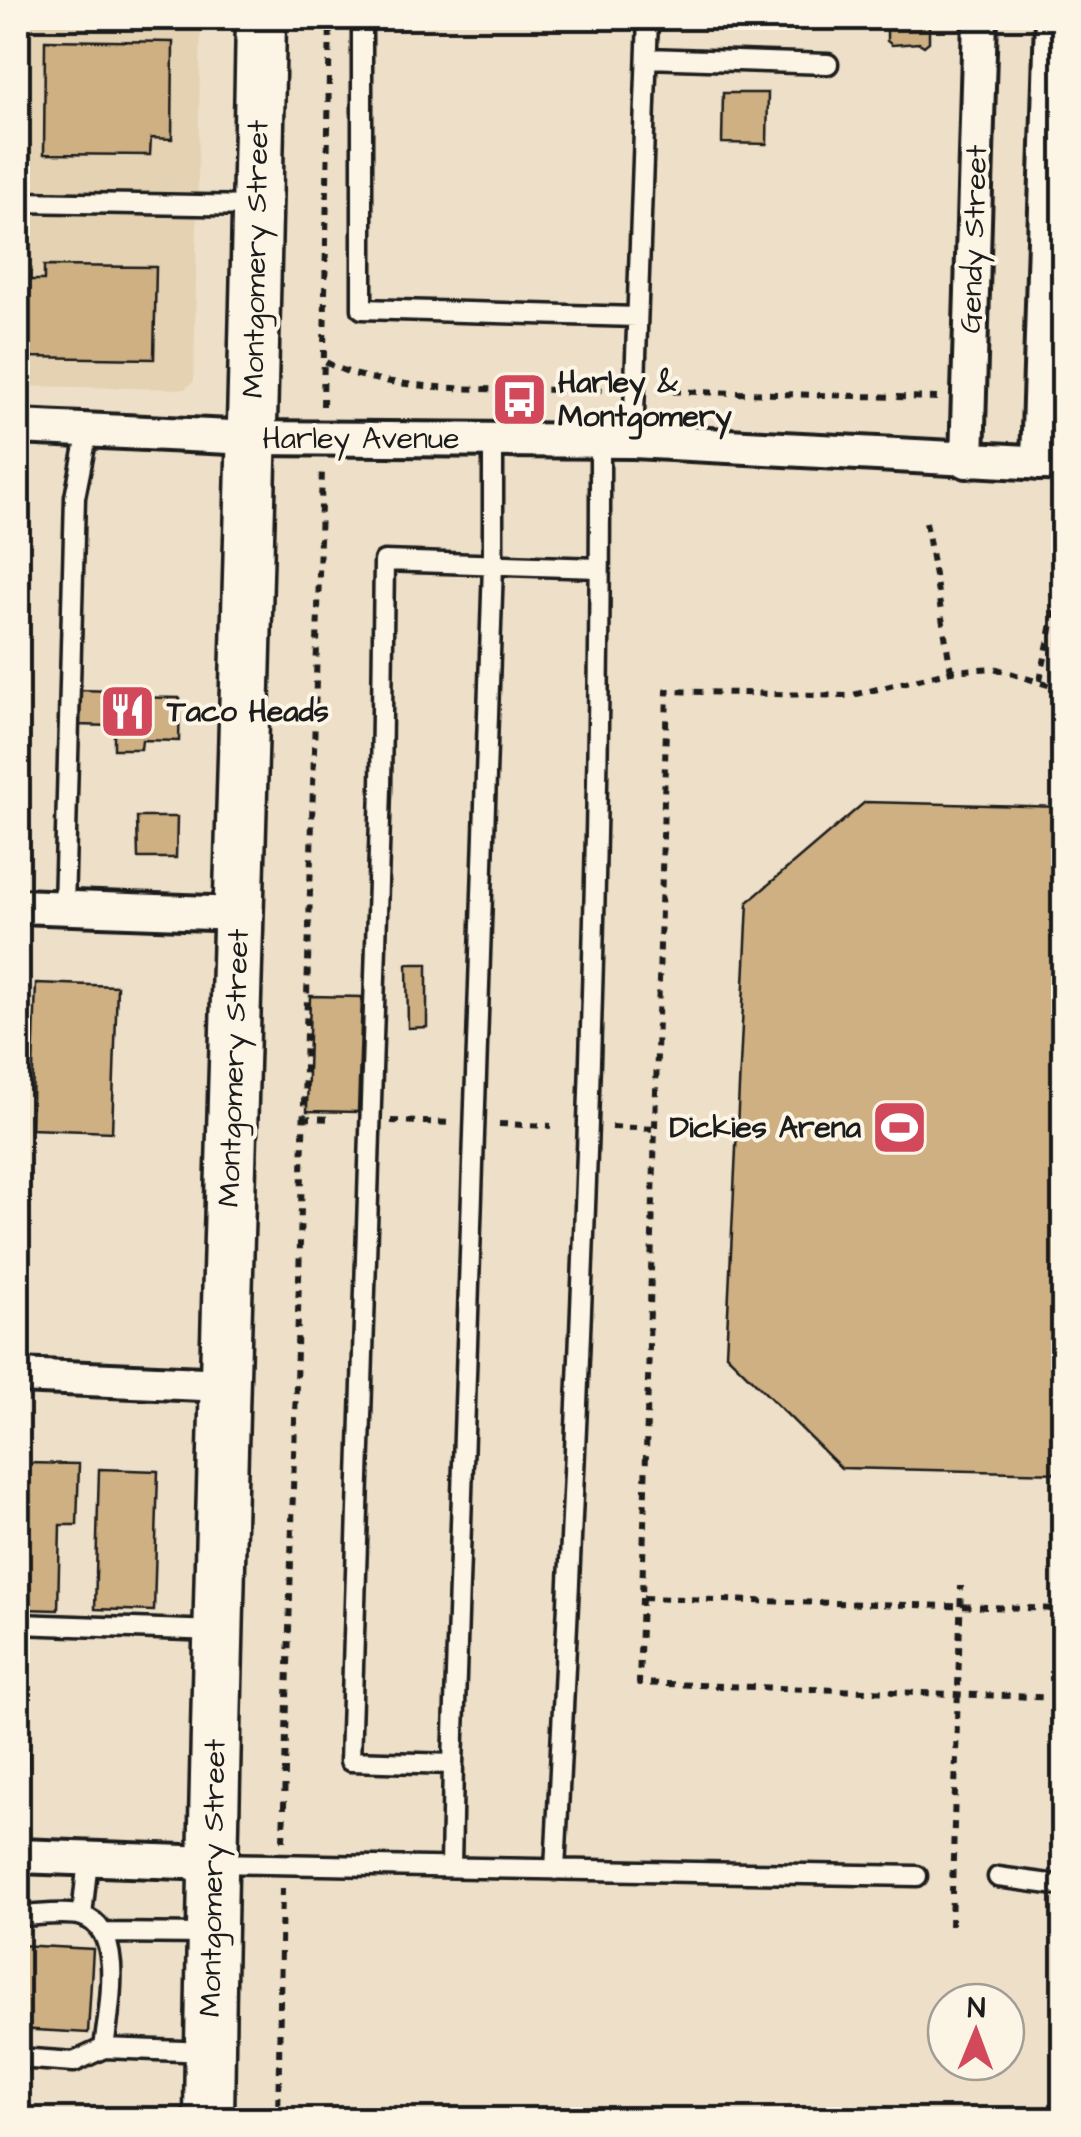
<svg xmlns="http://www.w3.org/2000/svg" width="1081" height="2137" font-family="'Architects Daughter',sans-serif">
  <rect width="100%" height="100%" fill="#eee0c8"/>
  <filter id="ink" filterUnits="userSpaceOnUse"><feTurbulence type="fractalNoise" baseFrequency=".01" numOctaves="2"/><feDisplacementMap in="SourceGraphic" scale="20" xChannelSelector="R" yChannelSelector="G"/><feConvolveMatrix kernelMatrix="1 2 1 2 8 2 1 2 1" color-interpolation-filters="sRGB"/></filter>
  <g filter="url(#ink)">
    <path fill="#e4d2b3" d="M18 18H201L194 381 185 389 18 386Z"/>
    <path fill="#ceb083" stroke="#1c1c1c" stroke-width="2.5" d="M887 18H929V42L924 46 919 43 892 45 887 41Z
      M45 40 173 42 172 139 151 138 150 155 44 154Z
      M723 93H768L767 144 722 143Z
      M44 266 156 267 154 359 25 357 26 280H44Z
      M77 690 116 691V697L180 698 179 741 142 740 141 749H114V726L76 725Z
      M865 802 1064 807V1473L841 1468 726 1354 748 902Z
      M137 817H177L176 858H138Z
      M407 964H427V1027L408 1028Z
      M18 979 25 980 23 1030H20L19 1042Z
      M36 983 117 986 112 1132 31 1129Z
      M310 996 362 997 358 1112 307 1111Z
      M18 1076H21L19 1126H18Z
      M25 1463 79 1464 77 1525H60L58 1610 22 1609Z
      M99 1469 158 1471 154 1611 95 1609Z
      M18 1655H30L27 1782 18 1781Z
      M18 1945 93 1949 88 2033 18 2029Z"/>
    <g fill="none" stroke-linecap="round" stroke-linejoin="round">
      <defs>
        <path id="lane" d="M362 18V309L637 317
          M647 58 828 64
          M18 202 257 206
          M633 441 648 18
          M64 908 75 497 88 431
          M18 1624 217 1631
          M453 1764 493 565V440
          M213 1863 917 1876
          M451 1867 453 1764 350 1761 381 788 384 561 599 568
          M555 1870C579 1394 601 917 600 441
          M998 1877 1064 1886
          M18 1916C34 1916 68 1911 82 1916 127 1930 108 2013 104 2048L74 2062 18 2058
          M82 1916 88 1859
          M104 1933 209 1934
          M104 2048 209 2052"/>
        <path id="street" d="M18 427 252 438 633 441 1064 464
          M967 461 980 18
          M1038 463 1052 18
          M18 906 239 914
          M18 1376 226 1385
          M18 1856 212 1863"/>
        <path id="secondary" d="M209 2120C218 1419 249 718 261 18"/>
      </defs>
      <use href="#lane" stroke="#1c1c1c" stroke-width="25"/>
      <use href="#street" stroke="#1c1c1c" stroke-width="40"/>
      <use href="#secondary" stroke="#1c1c1c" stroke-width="55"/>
      <path stroke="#1c1c1c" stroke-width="6" stroke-dasharray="8 8" stroke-linecap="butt" d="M326 362C383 397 539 388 610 390
        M657 391 940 398
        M323 406 330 18
        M926 522 951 671
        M1040 681 1064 567
        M1064 690 994 668 951 671 849 696 667 691 642 1598 1064 1609
        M303 1118 334 1119
        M391 1121 454 1123
        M499 1124 551 1126
        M612 1127 655 1129
        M642 1598 639 1683 1064 1698
        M283 1841 322 469
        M951 1926 961 1586
        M278 2120 282 1888"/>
      <use href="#lane" stroke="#fcf5e5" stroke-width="18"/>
      <use href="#street" stroke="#fcf5e5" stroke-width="32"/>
      <use href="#secondary" stroke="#fcf5e5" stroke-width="48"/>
    </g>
  </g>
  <defs>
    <symbol id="bus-square" viewBox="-11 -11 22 22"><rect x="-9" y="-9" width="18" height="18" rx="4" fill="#d1495b" stroke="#fcf5e5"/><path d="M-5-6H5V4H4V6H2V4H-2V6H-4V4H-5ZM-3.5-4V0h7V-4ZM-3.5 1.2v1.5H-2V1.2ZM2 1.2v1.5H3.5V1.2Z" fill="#fff"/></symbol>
    <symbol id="restaurant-square" viewBox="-11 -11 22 22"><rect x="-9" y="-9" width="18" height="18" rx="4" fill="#d1495b" stroke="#fcf5e5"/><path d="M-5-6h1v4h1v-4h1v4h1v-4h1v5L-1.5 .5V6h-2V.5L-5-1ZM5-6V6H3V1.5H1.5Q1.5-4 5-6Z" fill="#fff"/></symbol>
    <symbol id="stadium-square" viewBox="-11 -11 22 22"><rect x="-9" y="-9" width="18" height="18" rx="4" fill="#d1495b" stroke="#fcf5e5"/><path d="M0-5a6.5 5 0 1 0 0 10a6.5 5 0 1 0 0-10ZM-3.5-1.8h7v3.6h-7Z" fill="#fff"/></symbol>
  </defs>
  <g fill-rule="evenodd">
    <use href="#bus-square" x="488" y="368" width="63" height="63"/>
    <use href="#restaurant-square" x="96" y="680" width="63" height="63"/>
    <use href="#stadium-square" x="868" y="1096" width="63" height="63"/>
  </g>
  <g text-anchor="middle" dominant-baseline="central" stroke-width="8" stroke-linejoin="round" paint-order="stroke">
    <g font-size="30" fill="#1c1c1c" stroke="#fcf5e5">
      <text transform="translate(974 239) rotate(-88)">Gendy Street</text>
      <text transform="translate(256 259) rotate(-89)">Montgomery Street</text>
      <text x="361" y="439">Harley Avenue</text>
      <text transform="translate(234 1068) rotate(-88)">Montgomery Street</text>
      <text transform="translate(213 1878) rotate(-89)">Montgomery Street</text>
    </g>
    <g font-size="30" font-weight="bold" fill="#1c1c1c" stroke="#fcf5e5" text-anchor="start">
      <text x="558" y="383">Harley &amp;<tspan x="558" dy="34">Montgomery</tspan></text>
      <text x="167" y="712">Taco Heads</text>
      <text x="861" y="1128" text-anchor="end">Dickies Arena</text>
    </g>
  </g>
  <rect width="1081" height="2137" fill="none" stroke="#fcf5e5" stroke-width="60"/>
  <rect x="30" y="30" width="1021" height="2077" fill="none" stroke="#1c1c1c" stroke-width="4" filter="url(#ink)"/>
  <g transform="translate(976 2032) rotate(1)"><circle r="48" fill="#fcf5e5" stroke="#a29e95" stroke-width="2.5"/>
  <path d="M0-8L18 38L0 25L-18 38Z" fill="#d1495b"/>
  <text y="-15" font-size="28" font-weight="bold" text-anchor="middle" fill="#1c1c1c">N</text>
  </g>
</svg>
